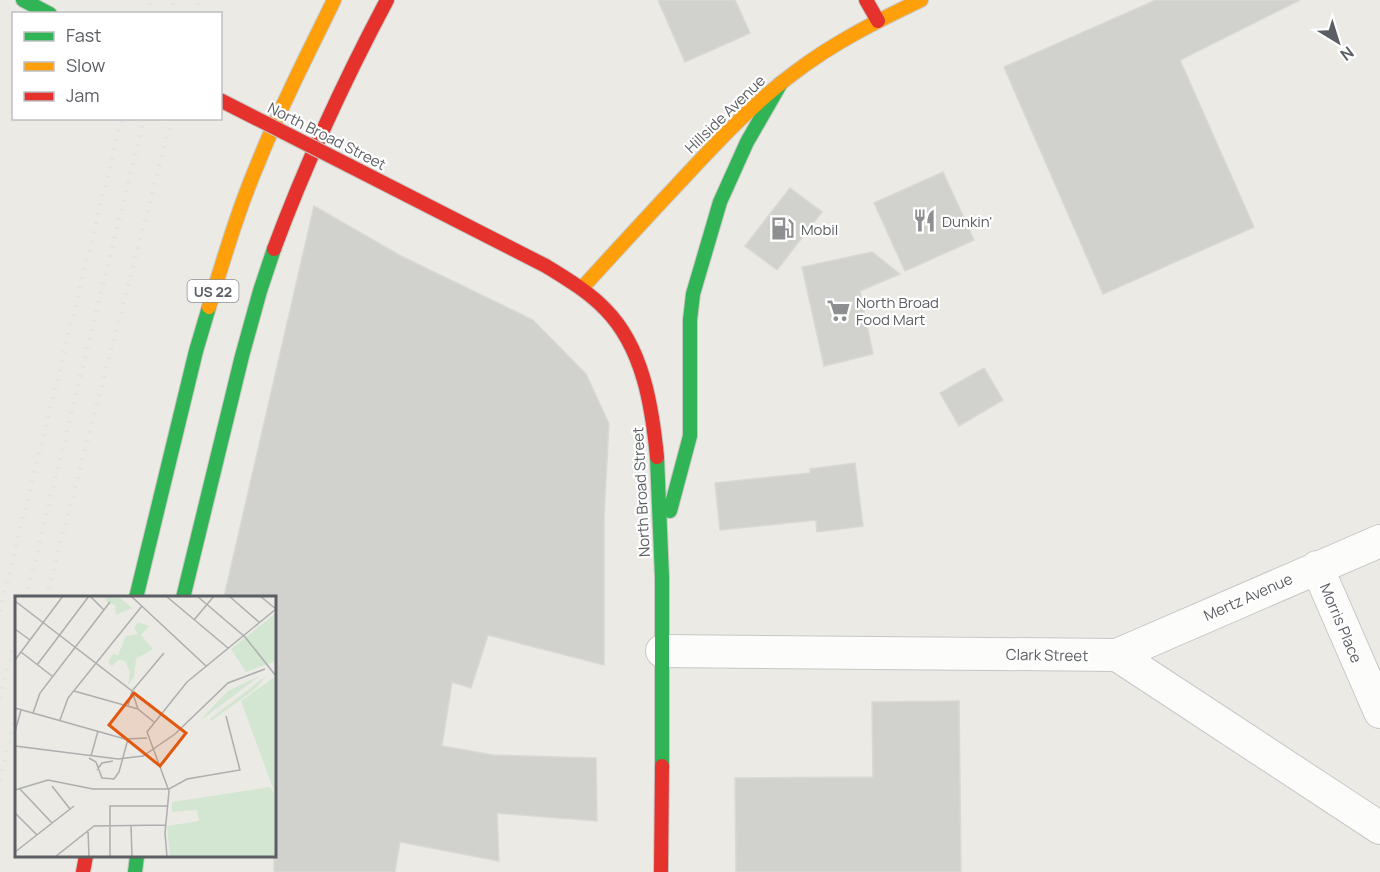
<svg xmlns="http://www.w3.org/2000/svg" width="1380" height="872" font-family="Manrope,sans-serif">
  <rect width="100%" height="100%" fill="#ebeae5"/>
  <path fill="#d1d1ce" stroke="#dad8d4" stroke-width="1.5" d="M658 0H735L750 33 685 62Z
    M1156 0H1300L1180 60 1254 227 1103 294 1004 67Z
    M943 172 974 240 905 271 874 203Z
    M790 188 822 212 777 270 745 246Z
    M314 206 401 256 533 320 586 374 609 424 604 516V665L488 635 471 688 452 682 442 746 493 755 596 758 597 821 497 813 499 861 400 842 395 872H274V597H224Z
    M872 252 900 274 860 291 873 354 824 366 802 267Z
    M984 368 1003 400 959 426 940 393Z
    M855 463 863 526 817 532 816 520 720 530 715 483 810 473V469Z
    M959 701 961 872H736L735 778 873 777 872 702Z"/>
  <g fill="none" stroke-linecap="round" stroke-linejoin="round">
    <defs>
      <path id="street" d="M1317 567 1380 712
        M662 651 1117 655 1380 828
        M1117 655 1380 541"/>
      <path id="fast" d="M23 0 50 14
        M657 457 662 578V766
        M670 511 690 436V320L693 294 720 202 747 142 781 83
        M136 598 196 351 209 307
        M183 598 242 356 260 291 274 249
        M135 872 137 856"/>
      <path id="slow" d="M582 288C614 253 646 218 678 184 715 144 751 105 794 73 833 43 877 21 921 0
        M209 307C224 258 238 210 258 163 280 107 308 54 334 0"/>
      <path id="jam" d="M866 0 878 21
        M348 165 546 266C567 279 589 292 606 310 643 348 652 406 657 457
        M274 249C306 163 344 81 387 0
        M83 872 86 856
        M661 872 662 766"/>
    </defs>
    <use href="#street" stroke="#c7c7c7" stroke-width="34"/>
    <use href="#fast" stroke="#c7c7c5" stroke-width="16"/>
    <use href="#slow" stroke="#c7c7c5" stroke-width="16"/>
    <use href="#jam" stroke="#c7c7c5" stroke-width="16"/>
    <use href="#street" stroke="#fcfcfb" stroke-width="32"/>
    <use href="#fast" stroke="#30b455" stroke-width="14"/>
    <use href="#slow" stroke="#ff9f0a" stroke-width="14"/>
    <use href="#jam" stroke="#e5322d" stroke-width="14"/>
    <path stroke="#e2e2e2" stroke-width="4.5" stroke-dasharray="1.5 8" stroke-linecap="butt" d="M148 14 151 0
      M170 14 174 0
      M196 14 200 0
      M26 598 144 118
      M46 598 172 118
      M0 611 122 118
      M0 698 16 634
      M0 780 16 714"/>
    <defs>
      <path id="jam-bridge" d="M220 100 348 165"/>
    </defs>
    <use href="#jam-bridge" stroke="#c7c7c5" stroke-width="16" stroke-linecap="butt"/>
    <use href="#jam-bridge" stroke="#e5322d" stroke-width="14"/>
  </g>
  <defs>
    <symbol id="restaurant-bare" viewBox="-9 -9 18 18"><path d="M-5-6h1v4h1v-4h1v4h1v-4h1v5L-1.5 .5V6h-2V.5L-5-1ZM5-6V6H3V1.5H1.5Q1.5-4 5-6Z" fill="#8d8f90" stroke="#fff" stroke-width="2.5" paint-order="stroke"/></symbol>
    <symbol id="fuel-bare" viewBox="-9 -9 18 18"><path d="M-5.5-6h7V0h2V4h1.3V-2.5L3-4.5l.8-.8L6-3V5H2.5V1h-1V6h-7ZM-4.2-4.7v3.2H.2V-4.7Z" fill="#8d8f90" stroke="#fff" stroke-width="2.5" paint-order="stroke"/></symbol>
    <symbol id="supermarket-bare" viewBox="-9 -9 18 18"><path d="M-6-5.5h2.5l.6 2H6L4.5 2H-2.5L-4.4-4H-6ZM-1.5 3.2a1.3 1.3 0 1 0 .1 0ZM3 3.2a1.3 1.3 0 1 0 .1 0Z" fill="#8d8f90" stroke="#fff" stroke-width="2.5" paint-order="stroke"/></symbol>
  </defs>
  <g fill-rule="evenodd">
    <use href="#restaurant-bare" x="908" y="204" width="33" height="33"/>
    <use href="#fuel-bare" x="766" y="212" width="33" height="33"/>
    <use href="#supermarket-bare" x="822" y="294" width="33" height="33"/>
  </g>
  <g text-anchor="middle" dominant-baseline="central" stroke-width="4.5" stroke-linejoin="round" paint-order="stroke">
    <rect fill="#fff" stroke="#8c8e91" stroke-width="1.5" x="187.5" y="280" width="51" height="22" rx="4.5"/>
    <g font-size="14" font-weight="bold" fill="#5b5e62">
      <text x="213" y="291">US 22</text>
    </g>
    <g font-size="15" fill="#5b5e62" stroke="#fff">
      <text transform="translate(725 114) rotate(-44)">Hillside Avenue</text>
      <text transform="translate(327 136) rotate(27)">North Broad Street</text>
      <text transform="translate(641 492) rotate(-93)">North Broad Street</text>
      <text transform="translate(1248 597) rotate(-24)">Mertz Avenue</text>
      <text transform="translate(1341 623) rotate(67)">Morris Place</text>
      <text transform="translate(1047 655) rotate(1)">Clark Street</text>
    </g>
    <g font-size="15" fill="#5b5e62" stroke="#fff" text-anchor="start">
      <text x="942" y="221">Dunkin'</text>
      <text x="801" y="229">Mobil</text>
      <text x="856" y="302">North Broad<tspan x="856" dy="17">Food Mart</tspan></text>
    </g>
  </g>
  <g transform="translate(15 596)">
    <rect width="261" height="261" fill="#ebeae5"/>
    <path d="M261 80V200L226 105Z" fill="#d3e6d2"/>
    <path d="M89 0H103L117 12 101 19 100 9 93 7ZM123 26 134 30 126 39 138 53 121 63 119 81 113 89 115 76 110 65 103 64 97 70 93 66 98 58 103 59 111 40 123 38 119 32ZM246 79 190 121 185 124 213 95ZM251 80 239 94 196 125 195 123Z" fill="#d3e6d2"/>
    <path d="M255 191 261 200V261H155L152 230 184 225 182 214 157 216V206Z" fill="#d3e6d2"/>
    <path d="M261 17V65L231 76 216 53Z" fill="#d3e6d2"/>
    <path fill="none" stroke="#adaead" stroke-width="1.5" d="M75 0 89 14M116 0 191 70M151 0 213 52M182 0 230 41 261 80M214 0 244 26M245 0 261 13M0 5 117 95 123 113 139 126M179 24 199 0M0 33 15 44M6 56 37 80M0 64 48 0M22 69 74 0M59 95 123 113M113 110 117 95 149 57M0 112 110 143 132 142M18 117 25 97 95 6M45 124 53 102 127 10M0 136 6 114M0 150 103 163 128 160 160 138 213 87 250 73M76 160 83 135M74 162 81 166 87 182 99 183 104 176 113 143M82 174 87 167 98 165M37 190 55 213M4 192 37 227M0 194 33 184 78 193H154L172 183 225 174 211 120M0 217 22 239M116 230 117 261M73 234 74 261M0 256 59 210M40 261 79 230 151 229M95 261V210H153M152 261 150 237 154 195 132 136 172 86 261 13"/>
    <path fill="#e15910" fill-opacity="0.15" stroke="#e15910" stroke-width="3" d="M119 97 171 137 145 170 94 129Z"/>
    <rect width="261" height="261" fill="none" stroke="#5b5e62" stroke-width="3"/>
  </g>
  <rect x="12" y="12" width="210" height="108" fill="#ffffff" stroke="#bdbfc0" stroke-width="1.5"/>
  <rect x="24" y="32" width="30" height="9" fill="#30b455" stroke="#bdbfc0" stroke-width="1.5"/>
  <text x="66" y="42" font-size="18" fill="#5b5e62">Fast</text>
  <rect x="24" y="62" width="30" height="9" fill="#ff9f0a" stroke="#bdbfc0" stroke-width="1.5"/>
  <text x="66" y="72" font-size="18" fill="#5b5e62">Slow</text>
  <rect x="24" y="92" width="30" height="9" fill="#e5322d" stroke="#bdbfc0" stroke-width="1.5"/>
  <text x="66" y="102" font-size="18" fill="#5b5e62">Jam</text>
  <g transform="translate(1338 42) rotate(142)" stroke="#ffffff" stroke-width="4.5" paint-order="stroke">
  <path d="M0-4.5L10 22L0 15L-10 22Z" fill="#5b5e62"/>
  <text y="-9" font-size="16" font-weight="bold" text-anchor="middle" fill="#5b5e62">N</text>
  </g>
</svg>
